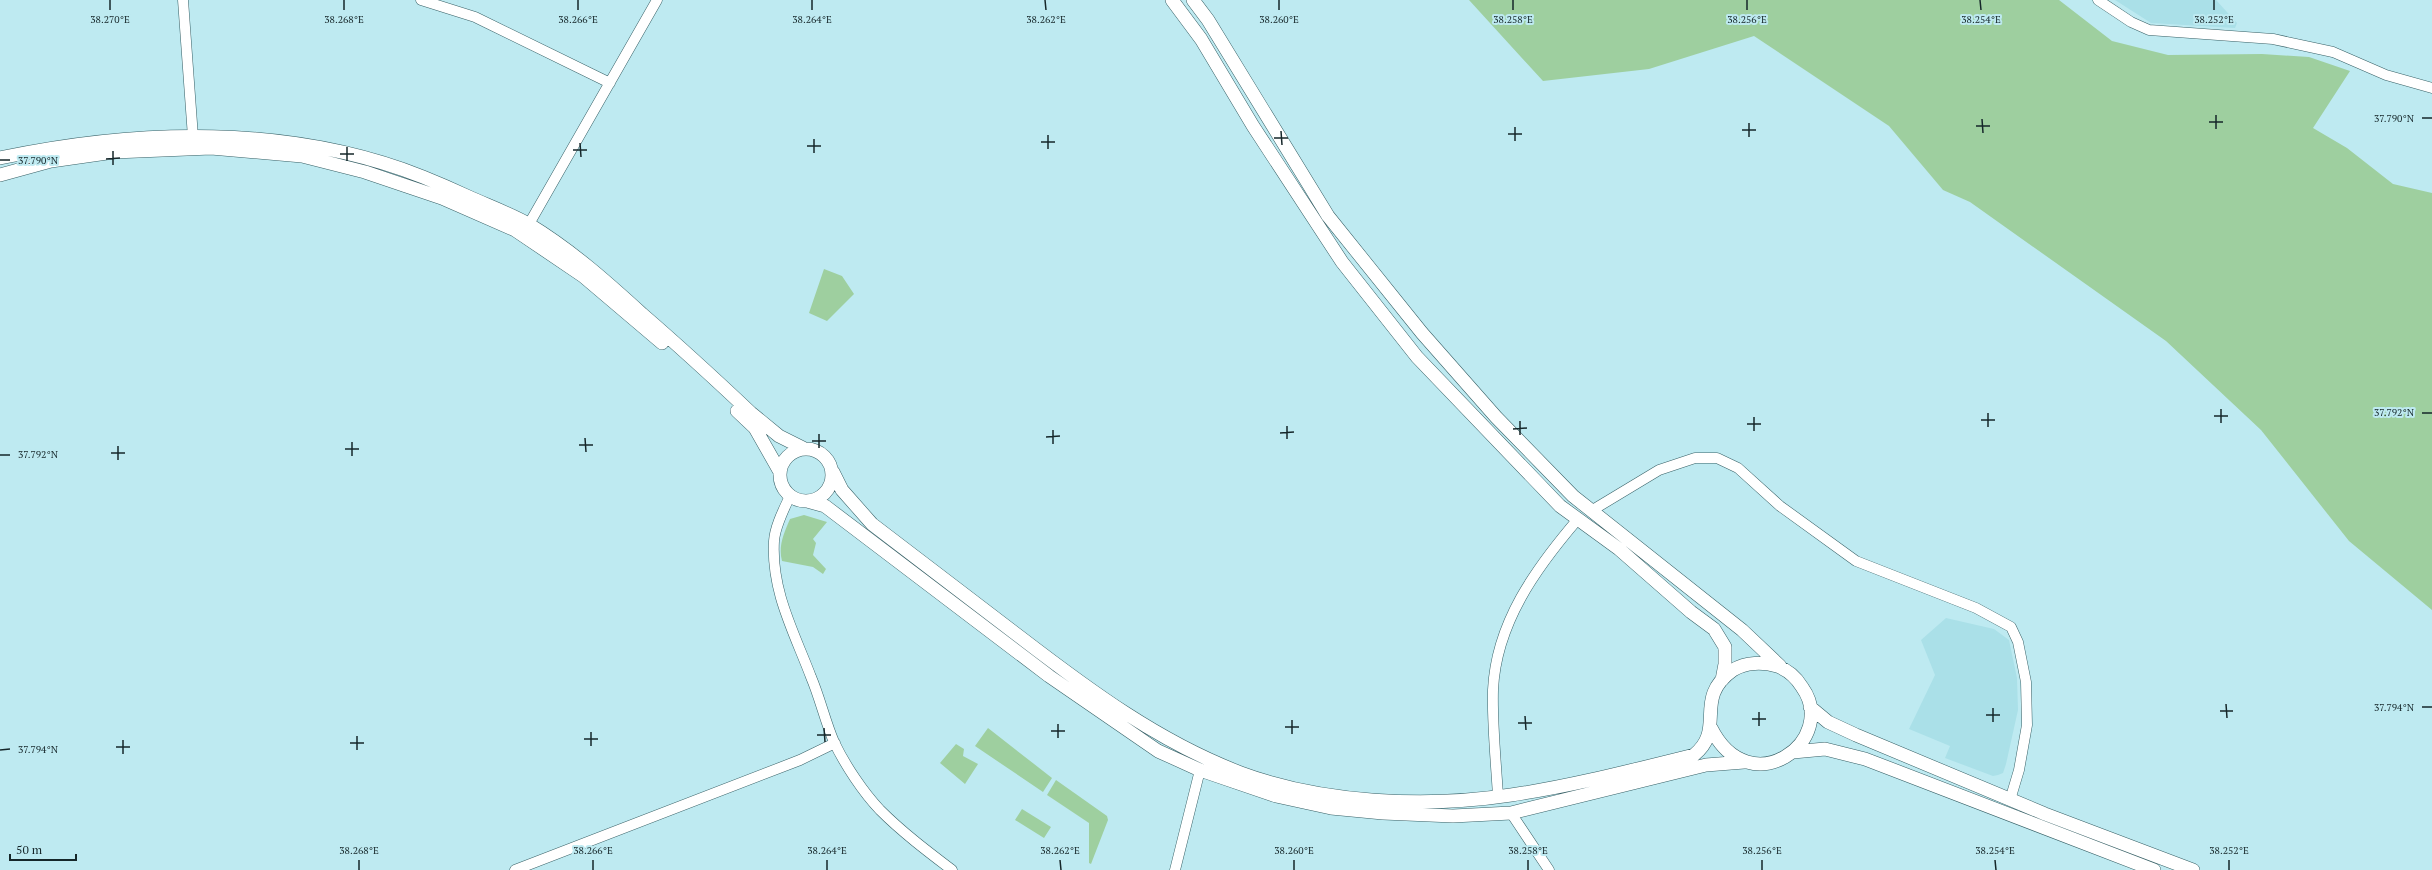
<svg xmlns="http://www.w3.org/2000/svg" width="2432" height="870" font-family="'PT Serif',serif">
  <rect width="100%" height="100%" fill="#beeaf1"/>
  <path fill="#aae0e8" d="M2115 0H2216L2237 23 2235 28 2151 23Z
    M1946 618 1994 629 2009 640 2017 678 2018 710 2006 764 2003 773 1998 775 1993 776 1945 758 1950 746 1909 729 1935 675 1921 640Z"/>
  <path fill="#9ecf9f" d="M1469 0H2059L2112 41 2168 55 2262 54 2309 57 2350 71 2313 128 2347 148 2393 184 2432 193V610L2349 541 2261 430 2166 341 1970 202 1943 190 1889 126 1754 36 1649 69 1543 81Z
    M824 269 842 276 854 294 827 321 809 313Z
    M804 515 827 522 813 539 816 543 813 555 826 569 823 574 813 567 782 561C778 546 784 533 790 519Z
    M988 728 1052 778 1043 792 975 746Z
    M956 744 964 749 963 756 978 764 965 784 940 763Z
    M1056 780 1107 816 1108 820 1091 864 1089 863V823L1047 795Z
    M1022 809 1051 827 1044 838 1015 820Z"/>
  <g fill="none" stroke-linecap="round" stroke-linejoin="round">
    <defs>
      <path id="minor" d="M183 0 193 137
        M421 0 475 17 610 83
        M2098 0 2131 22 2149 30 2273 39 2333 52 2386 75 2432 88
        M529 224 657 0
        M790 496C784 509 775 526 774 541 771 591 794 632 811 677 820 698 825 721 834 742 845 765 863 792 880 810 902 832 927 851 952 870
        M1591 511 1659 470 1695 458H1717L1738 468 1780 506 1856 561 1976 608 2011 627 2018 642 2026 682 2027 725 2019 770 2010 800
        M1498 796C1496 761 1492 725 1493 690 1496 623 1536 568 1578 519
        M1511 813 1549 870
        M515 870 800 760 835 743
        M1175 870 1200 770"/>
      <path id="tertiary" d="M1172 0 1201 39 1253 126 1342 262 1417 357 1560 506 1619 549 1691 612 1714 629 1725 647V664L1722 680
        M1193 0 1208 20 1328 216 1422 333 1496 417 1573 496 1742 630 1780 666
        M0 158C137 129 290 124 423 177 438 183 454 190 469 197 489 206 511 214 530 225 571 250 607 282 642 314 679 346 715 379 751 413L779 436 803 448
        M0 175 51 161 114 152 211 148 302 156 365 172 442 198 515 230 583 276 662 343
        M737 411 755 428 780 472
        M780 475a26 26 0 1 1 52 0a26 26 0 1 1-52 0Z
        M833 472 842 490 872 524C921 562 971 599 1020 637 1089 690 1159 742 1241 773 1322 803 1425 808 1511 795 1573 786 1633 770 1694 755 1727 728 1692 699 1733 670 1746 662 1763 662 1777 666 1788 670 1796 677 1802 687 1840 740 1750 806 1711 728
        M807 501 825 506 1049 676 1158 751 1200 770 1276 796 1331 808 1383 813 1453 816 1511 813 1706 765 1744 762
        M1810 707 1828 722 1856 735 2045 814 2193 870
        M1793 752 1825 749 1865 759 2154 870"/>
    </defs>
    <use href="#minor" stroke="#376066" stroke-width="11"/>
    <use href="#tertiary" stroke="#376066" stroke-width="14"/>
    <use href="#minor" stroke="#fff" stroke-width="10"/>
    <use href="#tertiary" stroke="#fff" stroke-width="13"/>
  </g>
  <path fill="none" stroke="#16272a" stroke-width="1.5" d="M110 0V10M344 0V10M578 0V10M812 0V10M1045 0 1046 10M1279 0V10M1513 0V10M1747 0V10M1980 0 1981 10M2214 0V10M2216 115V129M2422 118H2432M1982 119 1983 133M2209 122H2223M1749 123V137M1976 126H1990M1515 127V141M1742 130H1756M1281 131 1282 145M1508 134H1522M1048 135V149M1274 138H1288M814 139V153M1041 142H1055M580 143 581 157M807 146H821M347 147V161M573 150H587M113 151V165M340 154H354M106 159 120 158M0 160H10M2221 409V423M1988 413V427M2422 413H2432M2214 416H2228M1754 417V431M1981 420H1995M1520 421V435M1747 424H1761M1287 426V439M1513 429 1527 428M1053 430V444M1280 433 1294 432M819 434V448M1046 437 1060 436M585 438 586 452M812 441H826M352 442V456M579 445H593M118 446V460M345 449H359M111 453H125M0 455H10M2226 704 2227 718M2422 707H2432M1993 708V722M2220 711H2233M1759 712V726M1986 715H2000M1525 716 1526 730M1752 719H1766M1292 720V734M1518 723H1532M1058 724V738M1285 727H1299M824 728 825 742M1051 731H1065M591 732V746M817 735H831M357 736V750M584 739H598M123 740V754M350 743H364M116 747H130M0 750 10 749M359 860V870M593 860V870M827 860V870M1060 860 1061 870M1294 860V870M1528 860V870M1762 860V870M1995 860 1996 870M2229 860V870"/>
  <g font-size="10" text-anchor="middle" fill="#16272a" stroke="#beeaf1" stroke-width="4" stroke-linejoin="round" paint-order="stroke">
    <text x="110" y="23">38.270°E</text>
    <text x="344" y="23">38.268°E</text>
    <text x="578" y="23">38.266°E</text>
    <text x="812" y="23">38.264°E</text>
    <text x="1046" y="23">38.262°E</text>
    <text x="1279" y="23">38.260°E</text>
    <text x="1513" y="23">38.258°E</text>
    <text x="1747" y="23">38.256°E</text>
    <text x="1981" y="23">38.254°E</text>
    <text x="2214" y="23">38.252°E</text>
    <text x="2394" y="122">37.790°N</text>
    <text x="38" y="164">37.790°N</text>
    <text x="2394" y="416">37.792°N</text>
    <text x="38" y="458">37.792°N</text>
    <text x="2394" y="711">37.794°N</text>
    <text x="38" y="753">37.794°N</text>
    <text x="359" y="854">38.268°E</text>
    <text x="593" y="854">38.266°E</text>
    <text x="827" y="854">38.264°E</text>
    <text x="1060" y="854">38.262°E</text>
    <text x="1294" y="854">38.260°E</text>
    <text x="1528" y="854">38.258°E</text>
    <text x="1762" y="854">38.256°E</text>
    <text x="1995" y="854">38.254°E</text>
    <text x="2229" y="854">38.252°E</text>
  </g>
  <path d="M10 854v6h66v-6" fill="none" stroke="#16272a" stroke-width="2"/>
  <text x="16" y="854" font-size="12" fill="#16272a" stroke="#beeaf1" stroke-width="3" paint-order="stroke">50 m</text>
</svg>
